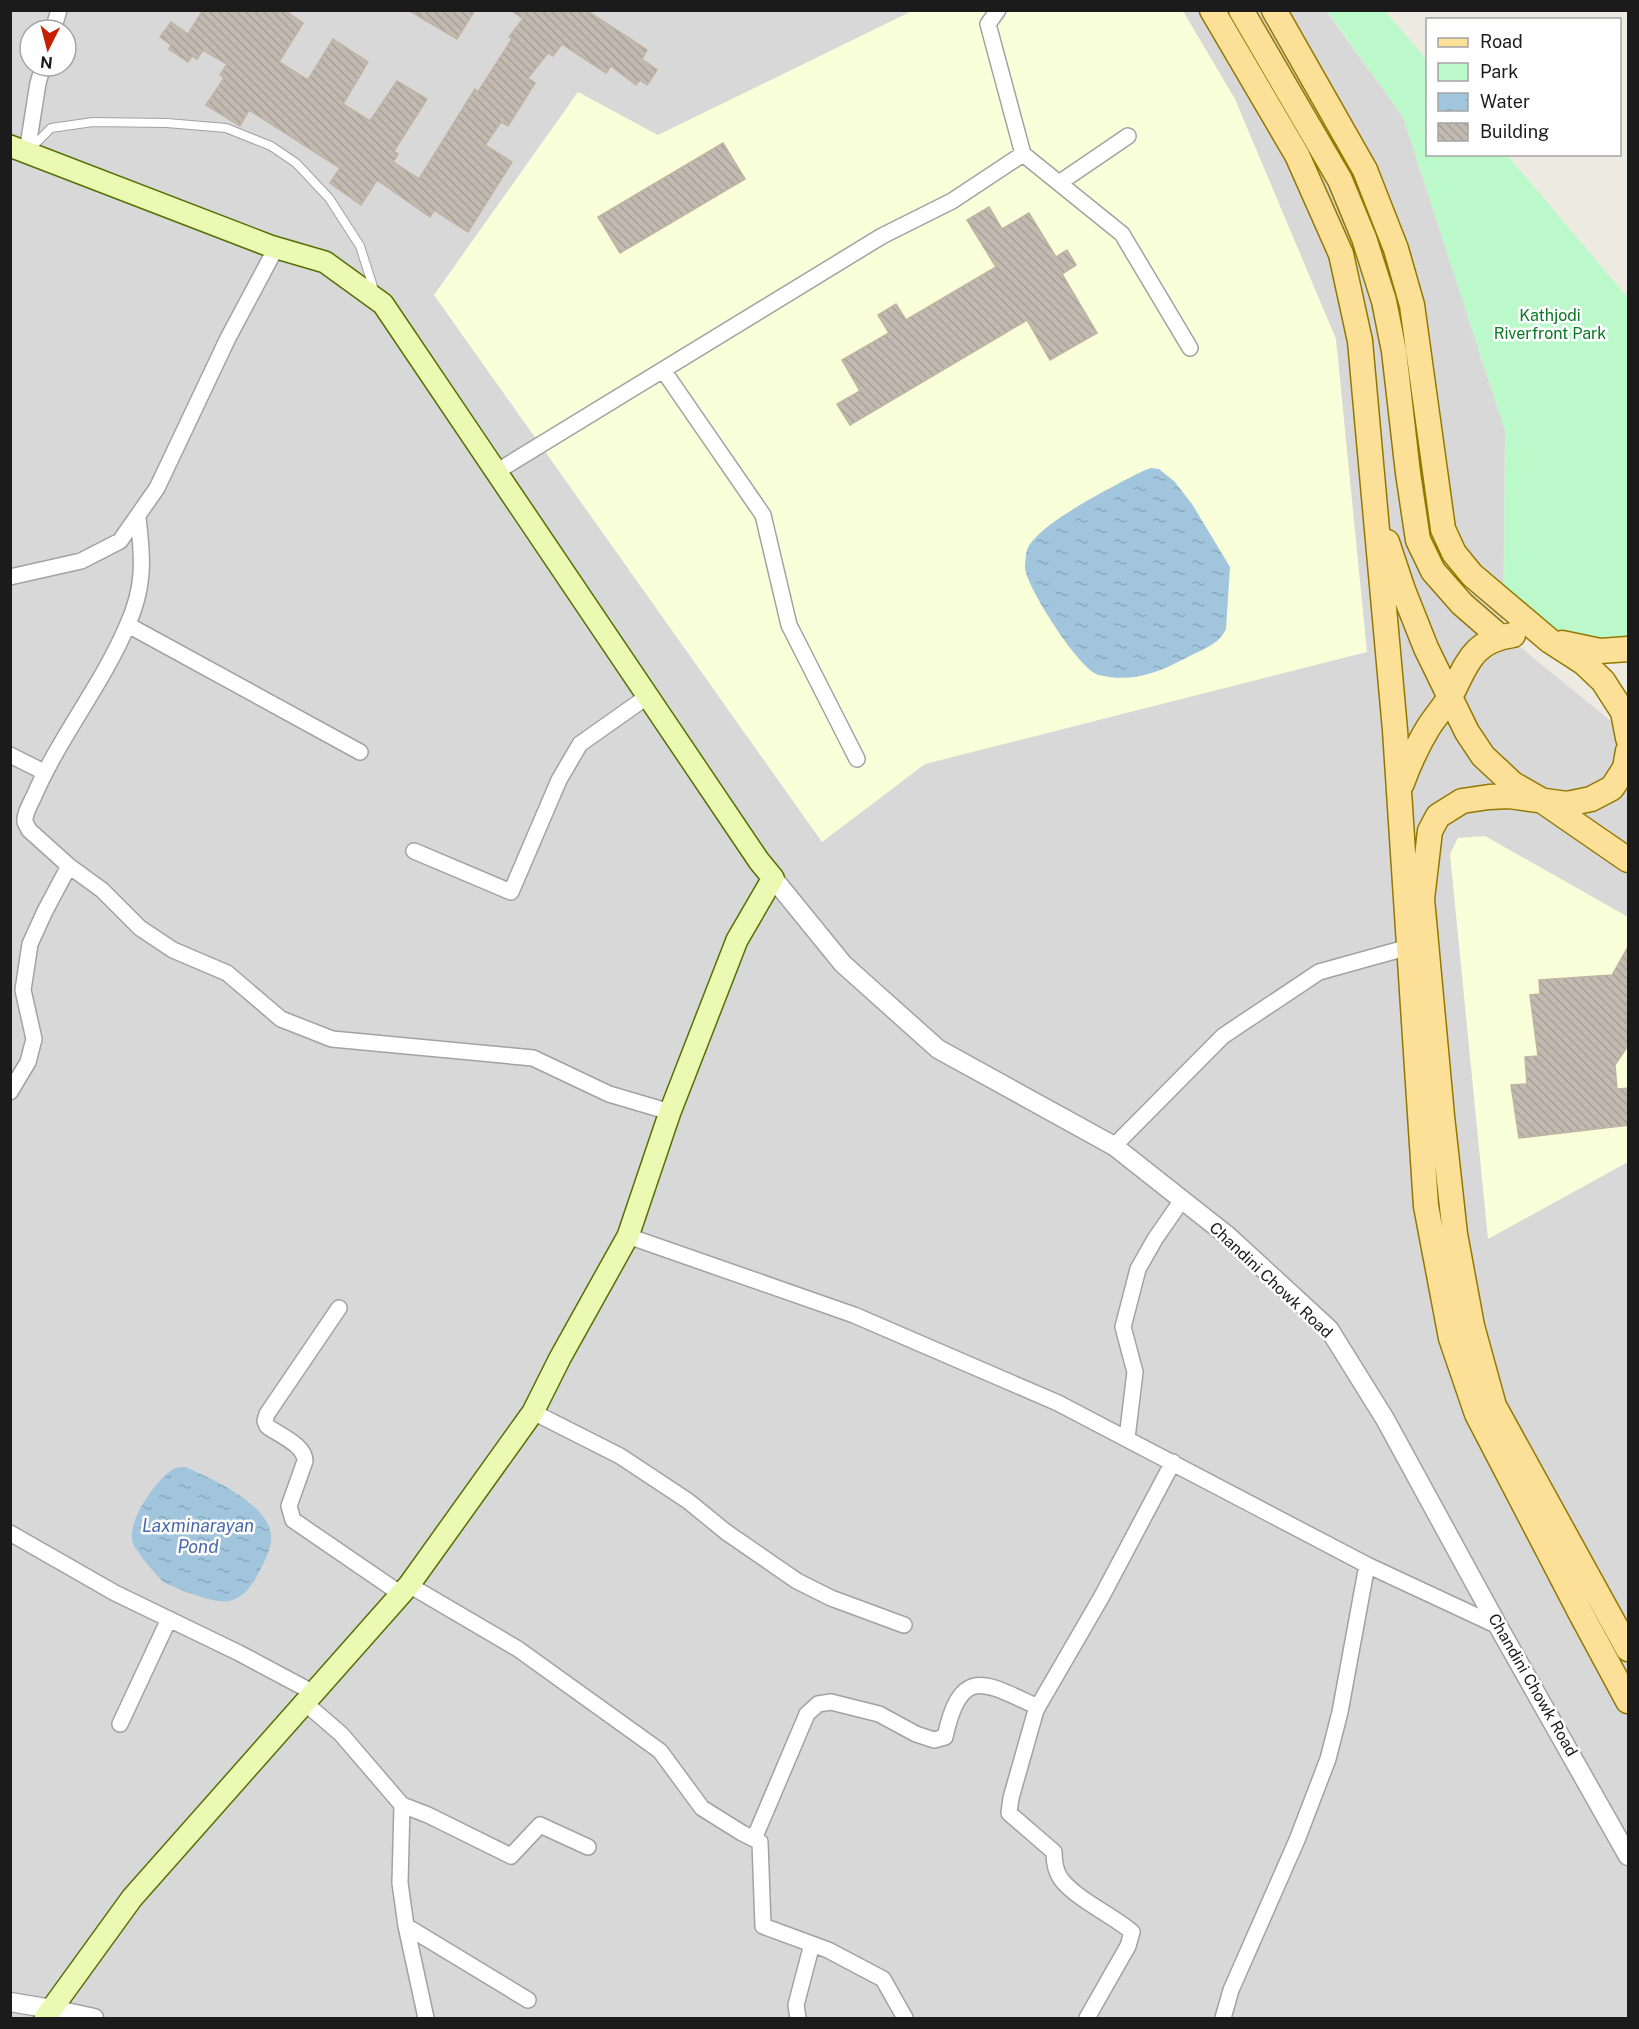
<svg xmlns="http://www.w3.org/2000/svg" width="1639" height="2029" font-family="'Public Sans',sans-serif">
  <defs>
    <pattern id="water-ripples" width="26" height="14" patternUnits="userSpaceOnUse" patternTransform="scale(1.5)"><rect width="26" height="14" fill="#a0c5dc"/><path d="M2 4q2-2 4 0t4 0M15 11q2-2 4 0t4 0" fill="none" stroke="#89a9bc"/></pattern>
    <pattern id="building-back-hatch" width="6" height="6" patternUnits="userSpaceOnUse" patternTransform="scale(1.5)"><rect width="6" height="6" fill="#c2bab0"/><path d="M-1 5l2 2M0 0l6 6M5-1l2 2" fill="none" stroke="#a69f97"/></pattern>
  </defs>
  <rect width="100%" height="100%" fill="#edebe1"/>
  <path fill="#d9d8d8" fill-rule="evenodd" d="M11 11H1326L1403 117 1505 431 1503 633 1628 735V2018H11ZM30 30H66V66H30Z"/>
  <path fill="#f9ffd8" d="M912 11H1183L1235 99 1336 339 1367 652 925 764 822 842 434 295 578 92 658 135Z
    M1485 836 1628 917V1162L1488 1239 1450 854 1458 838Z"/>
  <path fill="#bcf9ca" d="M1327 11H1385L1427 60 1428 154 1507 155 1628 298V637L1551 640 1504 601 1505 431 1403 117Z"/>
  <path fill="url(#water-ripples)" d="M1151 468 1159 469 1174 481 1192 504 1230 567 1226 629C1219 645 1201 650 1186 658 1157 673 1132 683 1099 675 1080 671 1027 588 1025 568 1025 563 1026 554 1027 550 1036 524 1118 484 1143 471Z
    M185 1467C211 1478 275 1507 271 1540 270 1551 265 1561 260 1570 254 1583 244 1598 229 1601 214 1604 177 1589 164 1582 159 1579 134 1549 133 1543 126 1522 155 1481 172 1470 176 1467 181 1467 185 1467Z"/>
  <path fill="url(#building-back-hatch)" stroke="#bfb3a3" stroke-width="1.5" d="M203 10H284L303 23 279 62 308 80 333 39 368 62 343 104 370 121 397 81 427 99 394 151 398 154 393 162 419 179 475 89 478 92 512 39 509 37 523 19 511 10H586L647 50 642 59 657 70 647 85 640 80 636 85 611 66 606 73 562 44 553 56 548 53 528 78 535 83 508 126 501 122 485 145 512 162 468 232 434 210 430 217 377 180 361 205 330 183 340 168 249 110 240 126 206 105 224 78 220 75 227 64 203 50 197 59 192 56 188 62 169 49 171 45 160 37 171 22 188 34Z
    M408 10H475L457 39Z
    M723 143 745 179 620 253 598 217Z
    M989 207 1002 229 1029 213 1056 257 1067 250 1076 265 1062 274 1097 333 1050 360 1027 320 850 425 837 404 860 391 842 360 889 333 878 315 896 304 906 320 996 267 967 220Z
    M1629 945V1044L1615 1065 1617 1089 1629 1088V1125L1519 1138 1511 1085 1527 1084 1525 1057 1538 1056 1530 995 1540 994 1539 980 1612 975Z"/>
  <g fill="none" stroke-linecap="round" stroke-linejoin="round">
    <defs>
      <path id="service" d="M30 149 51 128 93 122 167 123 226 128 271 146 296 163 329 198 360 246 375 293"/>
      <path id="minor" d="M998 10 988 24 1023 154 1122 234 1190 348
        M53 30 59 10
        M27 152 38 83 43 66
        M1059 183 1128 136
        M663 370 763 515 789 625 857 759
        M496 472 882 236 952 201 1023 154
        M138 518C143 558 145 587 127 626 102 685 60 736 34 796 31 803 24 814 25 822 25 823 29 829 29 830L69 866 102 890 140 928 173 950 227 973 281 1019 332 1039 533 1058 609 1094 670 1112
        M10 577 81 561 120 541 157 488 228 338 276 248
        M128 625 360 752
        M10 755 44 772
        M414 851 511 892 559 780 580 744 648 696
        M10 1092 28 1062 34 1039 23 990 30 944 45 911 69 866
        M1114 1146 1223 1036 1319 972 1409 947
        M628 1236 854 1315 1058 1403 1367 1565 1498 1626
        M339 1308 267 1414 265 1421 267 1426C279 1435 305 1445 305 1461L289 1506 293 1520 401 1594
        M533 1412 620 1456 688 1501 726 1532 797 1581 831 1598 904 1625
        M1127 1438 1135 1372 1123 1327 1138 1269 1155 1239 1182 1200
        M10 1533 115 1593 239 1653 314 1693
        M409 1585 518 1649 660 1751 702 1808 742 1833 760 1842 763 1926 828 1950 883 1979 905 2018
        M305 1703 341 1734 402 1805 400 1883 406 1926 426 2018
        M120 1724 169 1619
        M402 1805 428 1815 511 1856 540 1825 588 1847
        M754 1839 807 1714 818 1704 831 1702 879 1714 916 1734 934 1740 945 1737C961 1664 985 1683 1038 1707
        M406 1926 528 2000
        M798 2018 796 2005 812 1944
        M1087 2018 1128 1946 1132 1932C1112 1915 1076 1899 1061 1879 1055 1871 1054 1862 1054 1852L1009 1813 1011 1798 1036 1710 1102 1596 1173 1462
        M1223 2018 1231 1990 1297 1840 1328 1759 1340 1712 1367 1565"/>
      <path id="tertiary" d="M773 878 843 964 938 1049 1114 1146 1228 1236 1329 1329 1385 1419 1498 1626 1628 1856
        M10 2002 52 2009 94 2018"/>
      <path id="secondary" d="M10 146 270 246 325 262 383 304 759 861 773 878 737 940 670 1112 628 1236 560 1358 533 1412 409 1585 132 1898 45 2018"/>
      <path id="primary" d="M1212 10 1297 155 1341 254 1360 341 1395 730 1426 1206 1451 1338 1477 1414 1580 1612 1628 1701
        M1241 10 1340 180 1364 238 1384 301 1394 351 1408 473 1418 540 1433 571 1462 604 1500 637
        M1274 10 1365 170 1396 249 1412 305 1443 529 1454 553 1472 575 1550 641 1584 663 1603 681 1623 712 1628 738
        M1387 542 1403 590 1426 648 1467 732 1483 756 1513 784 1541 800 1628 860
        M1562 643 1600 651 1628 649
        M1628 751 1625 768 1612 788 1591 799 1567 804 1509 796 1489 797 1462 801 1438 816 1430 831 1422 899 1442 1116 1455 1234 1472 1326 1494 1406 1628 1649
        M1402 783C1409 764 1417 746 1428 728 1435 717 1443 708 1450 697 1467 665 1471 641 1513 635"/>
    </defs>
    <use href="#service" stroke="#a2a2a2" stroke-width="10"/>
    <use href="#minor" stroke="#a2a2a2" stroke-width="18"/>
    <use href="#tertiary" stroke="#a2a2a2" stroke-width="21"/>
    <use href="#secondary" stroke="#547104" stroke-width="24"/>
    <use href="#primary" stroke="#937800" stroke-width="27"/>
    <use href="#service" stroke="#fff" stroke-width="8"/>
    <use href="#minor" stroke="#fff" stroke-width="15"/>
    <use href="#tertiary" stroke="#fff" stroke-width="18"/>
    <use href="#secondary" stroke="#ebf9b2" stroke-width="21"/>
    <use href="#primary" stroke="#fce097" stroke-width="24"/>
  </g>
  <g text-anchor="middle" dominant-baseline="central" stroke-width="5" stroke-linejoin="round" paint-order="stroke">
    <g font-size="16" fill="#0a7824" stroke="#fff">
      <text x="1550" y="315">Kathjodi<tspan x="1550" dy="18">Riverfront Park</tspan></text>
    </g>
    <g font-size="16" fill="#1b1b1b" stroke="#fff">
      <text transform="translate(1271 1280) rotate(43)">Chandini Chowk Road</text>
      <text transform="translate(1533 1685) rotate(60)">Chandini Chowk Road</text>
    </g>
    <g font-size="18" font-style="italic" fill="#486aaa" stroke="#fff">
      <text x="198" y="1525">Laxminarayan<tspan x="198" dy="21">Pond</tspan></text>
    </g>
  </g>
  <rect width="1639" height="2029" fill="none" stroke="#1b1b1b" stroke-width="24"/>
  <rect x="1426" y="18" width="195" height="138" fill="#ffffff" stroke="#a4a4a4" stroke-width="1.5"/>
  <rect x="1438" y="38" width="30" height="9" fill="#fce097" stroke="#a4a4a4" stroke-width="1.5"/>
  <text x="1480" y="48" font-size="18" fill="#1b1b1b">Road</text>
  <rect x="1438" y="63" width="30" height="18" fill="#bcf9ca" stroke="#a4a4a4" stroke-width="1.5"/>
  <text x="1480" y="78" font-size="18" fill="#1b1b1b">Park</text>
  <rect x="1438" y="93" width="30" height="18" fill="url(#water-ripples)" stroke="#a4a4a4" stroke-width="1.5"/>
  <text x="1480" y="108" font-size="18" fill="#1b1b1b">Water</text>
  <rect x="1438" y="123" width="30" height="18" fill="url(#building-back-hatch)" stroke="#a4a4a4" stroke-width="1.5"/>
  <text x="1480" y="138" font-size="18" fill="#1b1b1b">Building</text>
  <g transform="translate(48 48) rotate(186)"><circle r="28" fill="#ffffff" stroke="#a4a4a4" stroke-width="1.5"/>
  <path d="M0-4.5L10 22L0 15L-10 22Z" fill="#c71e00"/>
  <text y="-9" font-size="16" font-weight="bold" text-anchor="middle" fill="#1b1b1b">N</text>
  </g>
</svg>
